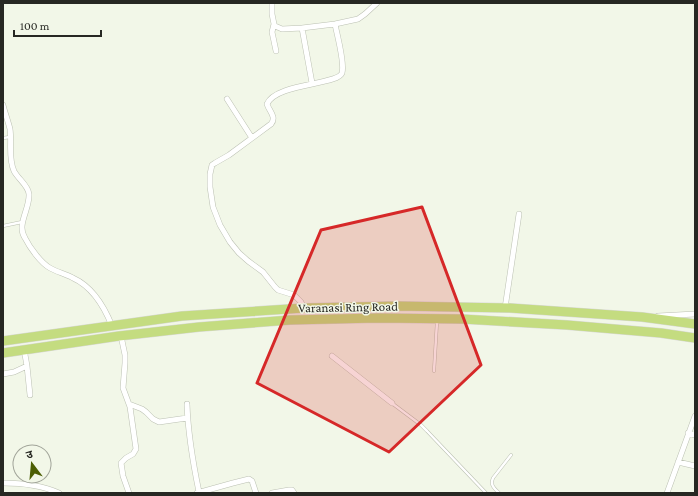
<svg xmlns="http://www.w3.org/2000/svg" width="698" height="496" font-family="'Crimson Pro','Noto Sans Devanagari',serif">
  <rect width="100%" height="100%" fill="#f2f7e8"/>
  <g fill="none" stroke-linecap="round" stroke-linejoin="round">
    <defs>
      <path id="service" d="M3 138 10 137
        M3 226 22 222
        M434 371 437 322
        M393 404 421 425 427 431 486 493
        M499 493C494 488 490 485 493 478L511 455"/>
      <path id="minor" d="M272 3V14L274 24 275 26 282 29 302 28 335 24 358 19 365 14 377 3
        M274 24 272 32 276 51
        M302 28 312 83
        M227 99 252 138
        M3 105C5 113 8 121 10 129 12 142 8 158 14 171 18 179 28 185 29 194 30 209 16 225 25 238 30 248 41 263 50 268 57 272 66 274 73 278 93 287 104 306 112 326
        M304 308 301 302 294 295 278 290 275 287 263 272 248 261 239 253 230 242 220 225 213 207 210 187V174L212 165 215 163 229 155 271 124C277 117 269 111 267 104 276 83 338 85 342 73 345 63 337 35 335 24
        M505 308 519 214
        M658 316 695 314
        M121 336 125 355V363L123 388 130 407 136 449 133 454 126 458 121 463 123 476 129 493
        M24 349 27 366 30 395
        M332 356 392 403
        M3 374 14 372 27 366
        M129 404 142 409 146 412 153 419 159 422 187 418
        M187 404C188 434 193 463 199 492
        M688 433 695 435
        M678 462 695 466
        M3 483C22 483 41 485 59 493
        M197 493 233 483 249 479 252 481 256 493
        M272 493 289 490H292L294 493
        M667 493 695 416"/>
      <path id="trunk" d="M3 341 182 316 304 308 397 306 510 308 642 317 695 324
        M3 353 119 336 199 327 290 320 378 318 462 319 567 325 661 333 695 338"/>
    </defs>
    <use href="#service" stroke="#bcc1b3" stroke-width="3.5"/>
    <use href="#minor" stroke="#bcc1b3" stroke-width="6"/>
    <use href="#trunk" stroke="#d8d8d7" stroke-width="10"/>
    <use href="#service" stroke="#fff" stroke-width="2.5"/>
    <use href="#minor" stroke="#fff" stroke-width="5"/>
    <use href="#trunk" stroke="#c4dc80" stroke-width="9"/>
  </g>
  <path fill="#d62828" fill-opacity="0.2" stroke="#d62828" stroke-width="3" stroke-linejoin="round" d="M422 207 481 365 389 452 257 383 321 230Z"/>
  <g text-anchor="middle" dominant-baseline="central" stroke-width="3" stroke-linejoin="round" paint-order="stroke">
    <g font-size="13" fill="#272823" stroke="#f2f7e8">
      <text transform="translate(348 307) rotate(-1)">Varanasi Ring Road</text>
    </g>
  </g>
  <rect width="698" height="496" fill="none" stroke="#272823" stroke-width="8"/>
  <g transform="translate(32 464) rotate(344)"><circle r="19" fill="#f2f7e8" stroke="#a1a499"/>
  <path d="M0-3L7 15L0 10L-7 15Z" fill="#4c5e03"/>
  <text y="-6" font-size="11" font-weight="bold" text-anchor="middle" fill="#272823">उ</text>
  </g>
  <path d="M14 30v6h87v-6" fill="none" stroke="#272823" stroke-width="2"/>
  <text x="20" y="30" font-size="12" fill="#272823" stroke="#f2f7e8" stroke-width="3" paint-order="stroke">100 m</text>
</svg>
